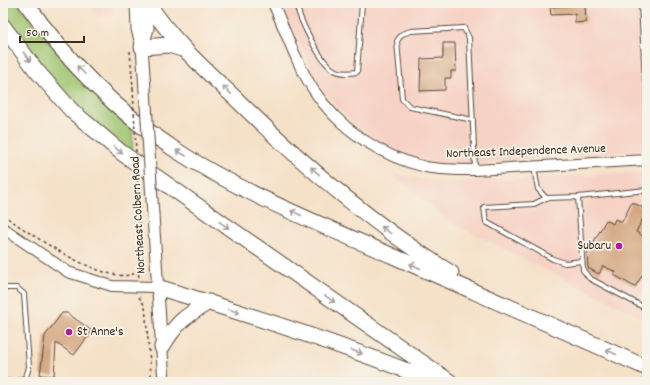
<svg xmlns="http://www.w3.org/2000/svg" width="650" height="385" font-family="Dekko,sans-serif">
  <rect width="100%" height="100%" fill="#f7f3e8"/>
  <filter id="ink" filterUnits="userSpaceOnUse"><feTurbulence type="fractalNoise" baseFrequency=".025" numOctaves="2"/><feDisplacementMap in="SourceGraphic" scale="8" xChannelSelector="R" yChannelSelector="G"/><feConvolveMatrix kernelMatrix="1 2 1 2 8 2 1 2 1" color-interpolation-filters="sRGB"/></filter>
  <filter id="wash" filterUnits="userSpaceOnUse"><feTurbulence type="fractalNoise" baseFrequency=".012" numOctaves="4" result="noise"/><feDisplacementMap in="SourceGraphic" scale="16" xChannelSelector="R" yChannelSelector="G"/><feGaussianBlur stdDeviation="0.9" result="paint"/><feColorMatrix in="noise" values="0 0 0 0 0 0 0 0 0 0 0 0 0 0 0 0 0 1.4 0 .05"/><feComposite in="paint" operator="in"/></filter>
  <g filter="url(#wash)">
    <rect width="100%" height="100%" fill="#f5e1c8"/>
    <path fill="#f6d2c4" d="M88 3H113L114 17 97 16Z
      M280 3H647V150L453 166 407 158 353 124 322 89Z
      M647 172V320L452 223 390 173 447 183Z"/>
    <path fill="#9cc26d" stroke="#6c7646" d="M3 3H19L25 13 132 126 133 155 67 96 10 28 3 18Z"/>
    <g id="blocks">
      <path fill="#d4a782" d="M585 5 586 22 575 23V14L551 15 550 7Z
        M443 43H455L456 71H451V78H445V90L420 91 421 59 443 58Z
        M632 202 647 210 636 232 647 238V276L643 274 635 287 614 275 616 272 603 266 599 274 588 268 587 254 606 220 613 224 615 219 622 222Z
        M62 313H67L92 331 74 355 56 343 54 376 40 375 45 336Z"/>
    </g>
  </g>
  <g filter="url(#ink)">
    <use href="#blocks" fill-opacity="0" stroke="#574538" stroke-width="1"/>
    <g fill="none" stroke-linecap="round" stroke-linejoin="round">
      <defs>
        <path id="service" d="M296 3C299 19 321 65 336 71 343 74 350 73 357 72L362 3
          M473 120 410 107 402 99 397 41 402 34 411 31 464 28 469 38 475 169
          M534 168 538 189 546 198
          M647 190 578 197 583 270 589 278 647 309
          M578 197 546 198 534 204 484 207 486 222 553 259 565 263 582 261
          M3 288H17L24 294 29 367 26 377 17 381 5 382 3 378"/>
        <path id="minor" d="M643 3 647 80"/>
        <path id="tertiary" d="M273 3C286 32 296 63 313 89 338 128 381 157 426 167 442 170 459 170 475 170L647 160
          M3 228 68 272 112 286 157 287"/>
        <path id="secondary" d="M136 3 137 29 142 47 145 89
          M143 46 148 29 147 3
          M153 215 164 382"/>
        <path id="motorway" d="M26 3C66 60 116 111 174 149 241 193 322 225 395 257 479 294 563 330 647 368
          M148 3C171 39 202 67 233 96 300 162 371 224 451 273
          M3 26 36 70 72 111 122 153 450 382
          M142 47 169 45 185 50
          M157 287C251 315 344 345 435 382
          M162 347C176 323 185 316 209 302"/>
      </defs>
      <use href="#service" stroke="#574538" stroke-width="6"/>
      <use href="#minor" stroke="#574538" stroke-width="10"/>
      <use href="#tertiary" stroke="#574538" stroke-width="12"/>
      <use href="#secondary" stroke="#574538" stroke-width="13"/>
      <use href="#motorway" stroke="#574538" stroke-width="17"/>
      <path stroke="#574538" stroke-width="1.5" stroke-dasharray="3 3" stroke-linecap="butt" d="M130 51 133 89
        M3 215C28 232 109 290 138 272
        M139 277 138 272 143 267 139 214
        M139 297 145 306 151 374 149 382"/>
      <use href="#service" stroke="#fff" stroke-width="4"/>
      <use href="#minor" stroke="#fff" stroke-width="8"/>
      <use href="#tertiary" stroke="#fff" stroke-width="10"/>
      <use href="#secondary" stroke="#fff" stroke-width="11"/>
      <use href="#motorway" stroke="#fff" stroke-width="15"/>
      <defs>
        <path id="secondary-bridge" d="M145 89 153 215"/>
      </defs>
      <use href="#secondary-bridge" stroke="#574538" stroke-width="13" stroke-linecap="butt"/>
      <path stroke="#574538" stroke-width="1.5" stroke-dasharray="3 3" stroke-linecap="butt" d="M133 89 139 214"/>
      <use href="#secondary-bridge" stroke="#fff" stroke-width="11"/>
    </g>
    <defs><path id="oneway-shaft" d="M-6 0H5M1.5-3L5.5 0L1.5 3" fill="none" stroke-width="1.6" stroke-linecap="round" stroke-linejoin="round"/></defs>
    <g stroke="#a79f9a">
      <use href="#oneway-shaft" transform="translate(27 57) rotate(53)"/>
      <use href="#oneway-shaft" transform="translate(81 70) rotate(-135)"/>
      <use href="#oneway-shaft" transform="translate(227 90) rotate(-136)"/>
      <use href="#oneway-shaft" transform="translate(118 150) rotate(40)"/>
      <use href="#oneway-shaft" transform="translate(181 153) rotate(-150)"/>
      <use href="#oneway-shaft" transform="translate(315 171) rotate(-139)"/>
      <use href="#oneway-shaft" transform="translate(296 213) rotate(-155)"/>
      <use href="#oneway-shaft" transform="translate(224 225) rotate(35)"/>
      <use href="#oneway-shaft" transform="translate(386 230) rotate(-142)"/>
      <use href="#oneway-shaft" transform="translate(415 266) rotate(-156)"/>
      <use href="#oneway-shaft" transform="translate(330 299) rotate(35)"/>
      <use href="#oneway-shaft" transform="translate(234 311) rotate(18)"/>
      <use href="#oneway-shaft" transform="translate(357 352) rotate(19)"/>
      <use href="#oneway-shaft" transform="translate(611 352) rotate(-156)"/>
    </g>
  </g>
  <g fill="#b5179e" stroke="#f7f3e8" stroke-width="1.5">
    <circle cx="619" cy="246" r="4"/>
    <circle cx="69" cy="332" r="4"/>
  </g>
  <g text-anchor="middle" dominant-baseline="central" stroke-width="3.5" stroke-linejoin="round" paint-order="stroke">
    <g font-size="13" fill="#3b2a1e" stroke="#f7f3e8">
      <text transform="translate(526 152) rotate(-2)">Northeast Independence Avenue</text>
      <text transform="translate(139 215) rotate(-93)">Northeast Colbern Road</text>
    </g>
    <g font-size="13" fill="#3b2a1e" stroke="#f7f3e8" text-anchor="end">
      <text x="611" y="246">Subaru</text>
      <text x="77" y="332" text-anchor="start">St Anne's</text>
    </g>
  </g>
  <rect width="650" height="385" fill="none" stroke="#f7f3e8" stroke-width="16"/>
  <path d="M20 36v6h64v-6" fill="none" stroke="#3b2a1e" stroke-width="2"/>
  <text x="26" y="36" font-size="12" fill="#3b2a1e" stroke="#f7f3e8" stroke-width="3" paint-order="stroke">50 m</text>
</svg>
